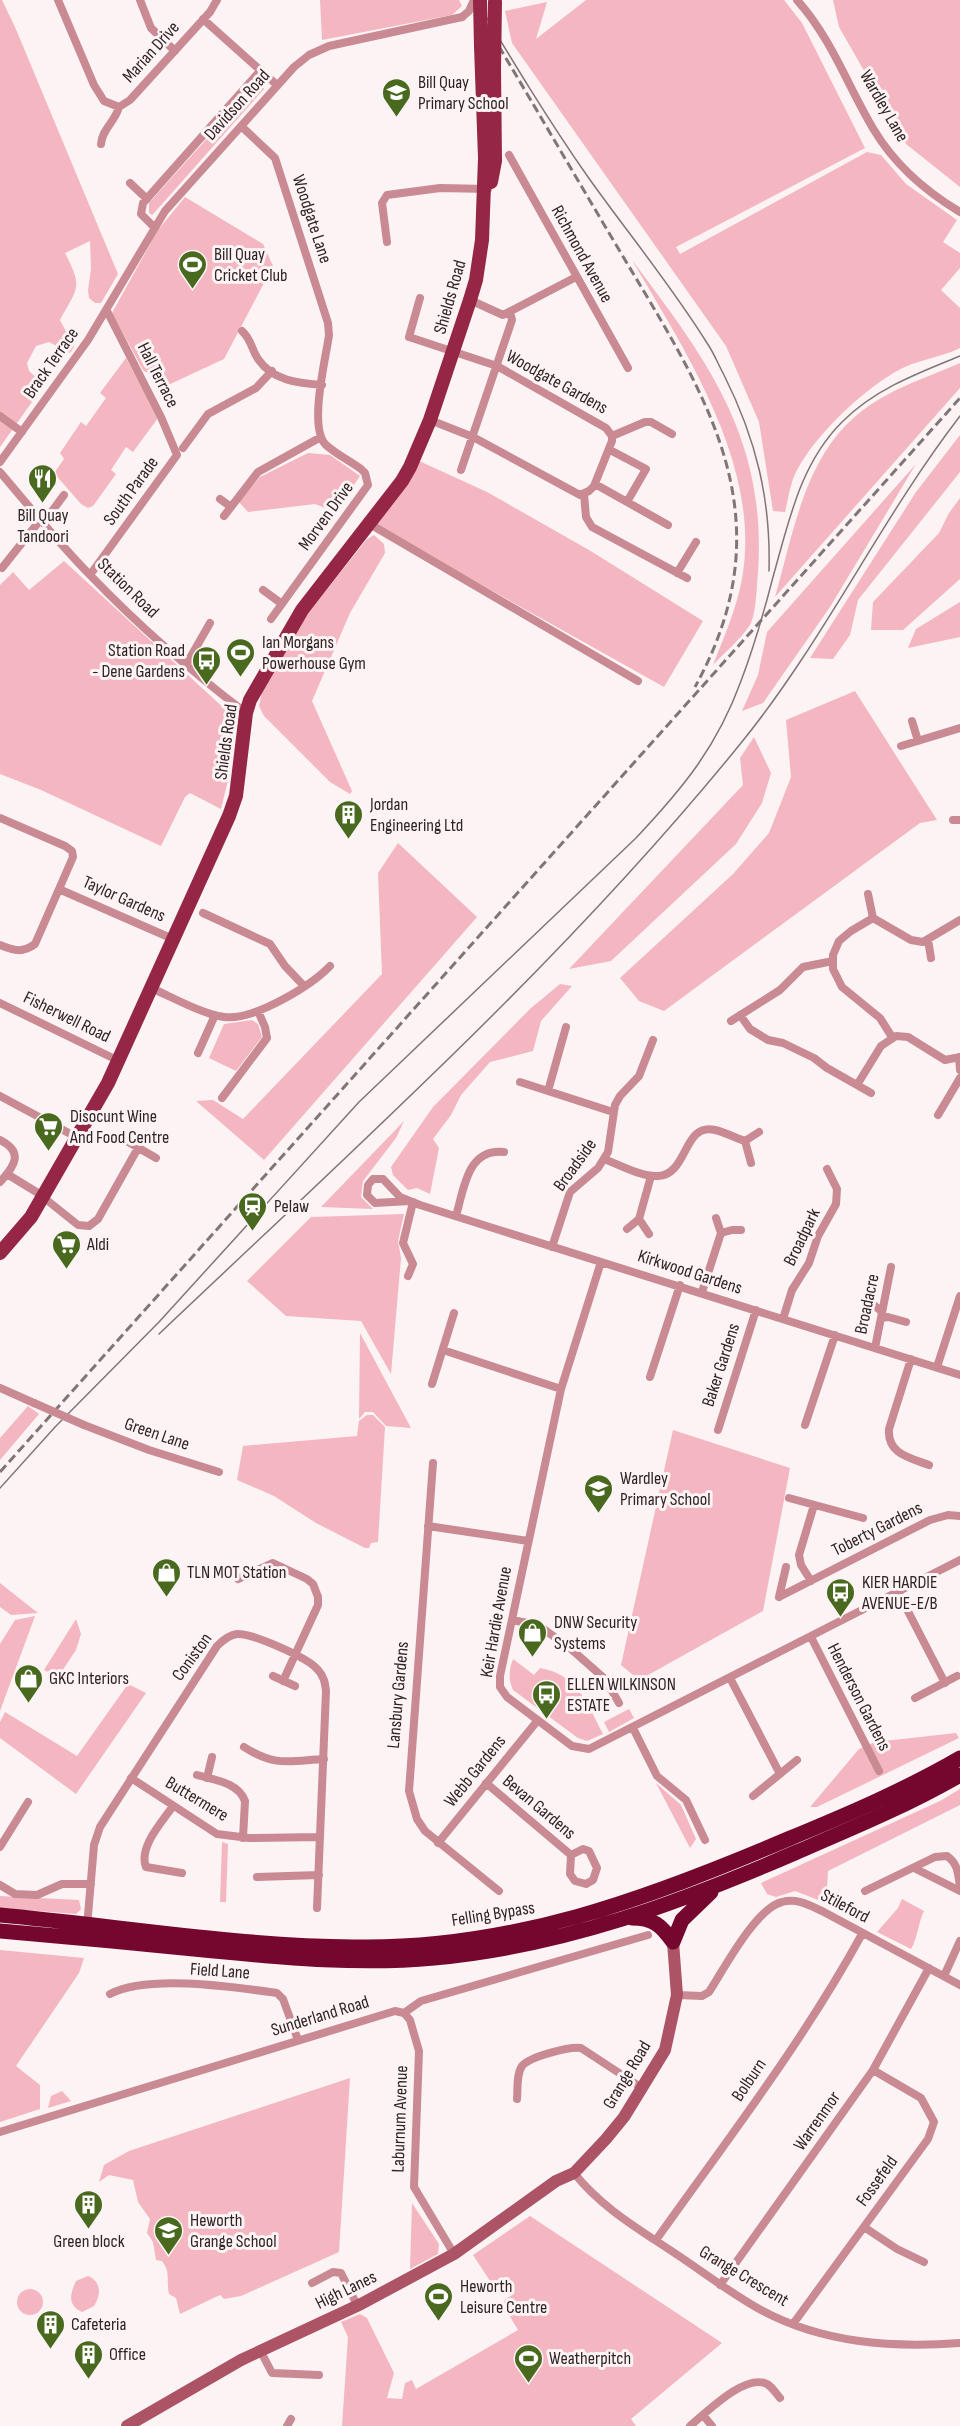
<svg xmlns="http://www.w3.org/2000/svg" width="960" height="2426" font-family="'Sofia Sans Condensed',sans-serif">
  <rect width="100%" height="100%" fill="#fbf3f4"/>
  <path fill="#f4b7c1" d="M0 0H2L15 27 118 274 101 303H95L89 298 88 290 91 269 90 241 65 253C83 288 78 287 60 320L74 347 70 353 49 342 36 346 27 363 29 371 44 385 0 447Z
    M320 0H459L462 6 452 15 322 40Z
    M586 0H784L802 23 865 148 676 247 680 254 867 152 881 155 906 184 957 220 943 242 960 253V268L941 290 960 308V348C940 358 915 360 895 372 860 393 815 435 796 472 790 484 788 500 785 512L773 511 759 422 726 346 512 43 505 11 547 2 536 39Z
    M833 0H960V187L906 144 839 27Z
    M257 83 264 85V89L155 212 152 215 149 213V203Z
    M185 197 263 244 273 266 224 359 166 386 143 370 112 313 158 230Z
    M632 260C707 360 767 438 758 572 757 584 756 615 750 625 740 640 724 653 713 665 724 637 736 610 742 579 762 466 686 353 632 260Z
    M126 358 158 418 133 452 126 447 111 470 116 474 93 506 88 508 81 504 54 473 64 459 60 453 81 422 86 426 106 398 100 393Z
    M960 363V388L775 597C793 535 804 459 857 415 886 390 926 378 960 363Z
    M960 435V472L858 600 850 635 833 659 810 658 916 492Z
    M308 453 330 455 360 476 336 512 315 504 248 512 239 502 260 477Z
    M417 460 487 492 589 550 703 621 664 687 371 523Z
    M916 464 830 607 763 703 742 711 758 675 767 632Z
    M960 498V579L903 630H871L873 602 939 533 949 513Z
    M374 535 384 544 385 553 350 613 312 701 352 791 350 794 330 782 264 716 259 706 262 692 302 621 367 539Z
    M64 561 227 711 235 728 230 772 221 809 190 793 185 797 161 846 41 790 0 774V585L13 572 29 590Z
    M960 602V637L908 648 916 629Z
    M855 691 937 820 920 823 664 1011 639 1001 620 978 733 874 769 833 791 777 786 720Z
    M754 737 771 773 762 803 736 844 611 961 569 969 743 785 740 758Z
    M398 843 477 917 264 1160 196 1101 213 1100 243 1119 382 974 378 873Z
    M560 984 572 986 541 1021 533 1051 490 1062 461 1095 451 1115 433 1139 439 1148 430 1194 417 1188 408 1190 393 1175 391 1167 433 1107 531 1008Z
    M252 1020 258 1024 262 1037 236 1071 209 1058 224 1024Z
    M404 1121 396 1138 363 1181 361 1197 373 1209 321 1207Z
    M404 1214 398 1241 401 1258 391 1374 361 1321 286 1316 247 1281 311 1217Z
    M360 1333 411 1428 386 1426 373 1412H365L359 1419Z
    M28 1406 39 1414 0 1460V1438Z
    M367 1415H373L385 1427 378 1542 371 1543 369 1548H365L316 1523 274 1496 237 1480 243 1446 357 1436 359 1421Z
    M673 1430 790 1468 763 1611 639 1680 621 1665Z
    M0 1583 38 1613 11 1615 0 1607Z
    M35 1616 0 1711V1644L15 1620Z
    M76 1619 81 1634 76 1650 62 1671 52 1674 44 1670Z
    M513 1659 534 1675 540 1668C577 1674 587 1703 603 1734L587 1741 578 1738 513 1690C508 1679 509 1670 513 1659Z
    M128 1684 146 1693 76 1794 0 1738V1722L5 1712 77 1756Z
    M629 1709 634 1718 609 1732 604 1722Z
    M956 1733 959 1738 817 1807H810L859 1749 875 1742Z
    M656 1783 681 1805 696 1839 690 1848Z
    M960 1789V1805L828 1871 826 1903 795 1891 776 1897 767 1894 761 1883 940 1801Z
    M222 1842 228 1844 226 1902H220Z
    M0 1896 79 1900 81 1909 76 1914 0 1908Z
    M902 1899 924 1911C918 1923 918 1937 911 1949L877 1932 898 1908Z
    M0 1950 84 1958 79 1973 16 2066 40 2085V2109L0 2122Z
    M350 2078 339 2252 241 2296 224 2299 220 2295 180 2314 176 2298 169 2294C166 2280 171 2273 162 2261L156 2260 153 2242 147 2233 150 2219 138 2202 133 2180 109 2175 99 2182 104 2165 129 2151Z
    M62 2091 71 2101 48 2108 51 2096Z
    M412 2203 439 2244 438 2254 410 2269Z
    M530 2216 722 2343 631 2419 636 2426H342L348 2337 341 2322 360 2314 367 2318 394 2373 387 2398 402 2399 405 2383 412 2380 416 2389 518 2330 503 2305 504 2301 513 2294 507 2282 494 2287 473 2255Z
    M88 2276C102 2282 101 2295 94 2306L82 2312C67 2305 70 2294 76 2281Z
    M17 2302a13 13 0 1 1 26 0a13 13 0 1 1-26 0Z"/>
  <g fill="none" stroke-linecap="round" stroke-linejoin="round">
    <path stroke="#c98a94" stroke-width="8" d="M58 0 94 85 104 101 119 107 130 100 210 12 217 0
      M140 0 151 28 175 51
      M797 0C832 39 848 87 874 130 895 165 925 191 960 212
      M203 19 277 85
      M241 126 275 158 328 323 329 335C326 358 308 428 326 445 336 454 350 461 361 469L365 473 368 485 271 619
      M101 144C102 129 115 122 119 107
      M509 155 628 368
      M130 183 147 199
      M154 227 141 214 143 203 261 70
      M387 242 382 203 387 195 440 188 488 189
      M420 298 409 337 497 366 606 428 612 436V441L594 486 589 491 580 495 473 437 430 420
      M470 300 503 315 576 277
      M242 331C252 340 251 349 258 359 273 381 298 383 322 385
      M0 416 22 432
      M612 436 645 422H651L672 434
      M183 448 208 414 256 388 272 371
      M610 450 646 469 627 502
      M0 462 88 340 165 211 294 67 309 55 329 46 462 17
      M461 470 512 320 510 312
      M0 472C30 507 59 544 91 576 139 626 192 672 246 713
      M595 484 668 525
      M584 494 586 517 592 527 687 578
      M220 499 231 507
      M224 516 258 472 321 437
      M44 522 64 495
      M368 523 638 681
      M2 568 41 519
      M677 573 696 542
      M90 575 177 455 161 417 107 311
      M263 590 282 604
      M186 665 210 623
      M912 721 918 741
      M901 746 960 728
      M0 818 65 846 72 851 73 857 35 944C23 953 14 951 0 945
      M953 820H960
      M61 890 173 939
      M868 894 873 918
      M203 913 270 944 285 966 304 986
      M873 918 851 931 839 941 833 955V969L842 987 880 1018 892 1037
      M873 918 911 940 923 942 960 920
      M928 940 931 958
      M151 988C172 997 202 1014 224 1017 253 1021 311 986 330 966
      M0 1003 119 1061
      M740 1015 750 1029 768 1040 783 1043 814 1058 827 1068 857 1085 881 1046 896 1036 908 1037 945 1060 960 1057
      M731 1021 780 990 803 967 833 961
      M198 1053 215 1015
      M959 1057 960 1070
      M520 1082 613 1112
      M857 1085 871 1093
      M548 1091 566 1027
      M0 1096 78 1138
      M222 1098 267 1038 265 1027 258 1011
      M938 1115 960 1078
      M0 1140C24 1152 15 1166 0 1182
      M125 1140 156 1158
      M745 1141 751 1163
      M745 1141 759 1132
      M604 1159C620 1165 641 1177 658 1176 688 1175 683 1122 715 1130 725 1132 735 1138 745 1141
      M7 1174 38 1193 78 1225 89 1226 98 1219 138 1148
      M410 1201 375 1203 367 1195 368 1185 373 1179H383L400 1197 420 1205 960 1375
      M456 1216C464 1189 467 1148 504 1152
      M716 1218 721 1233 732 1230H741
      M627 1229 639 1219
      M649 1234 639 1219 651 1176
      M552 1247 570 1192 598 1168 608 1152 615 1105 620 1096 639 1076 653 1040
      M601 1262 561 1389 500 1676V1687L507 1697 572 1746 589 1749 960 1560
      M408 1276 413 1264 403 1243 413 1202
      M702 1292 721 1233
      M866 1304 875 1306 881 1311
      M881 1318 888 1317 906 1322
      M783 1319 792 1290 809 1263 818 1236 836 1204 837 1189 827 1169
      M875 1348 891 1267
      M443 1350 561 1389
      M911 1359 889 1429C887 1454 910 1458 929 1465
      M937 1367 960 1296
      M650 1377 680 1285
      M432 1384 454 1313
      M0 1388 34 1403
      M84 1425 149 1450 219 1472
      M805 1425 835 1335
      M718 1430 756 1310
      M433 1463 409 1791 417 1819 425 1831 499 1891
      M789 1498 863 1518
      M428 1526 528 1541
      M238 1579 273 1563 307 1579 313 1584 318 1597V1605L283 1681
      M811 1581 801 1565 799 1555 814 1505
      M898 1592 945 1683
      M779 1597 930 1520 948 1515 960 1516
      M779 1597 786 1567
      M512 1620 538 1625 571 1649 605 1679 619 1703
      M811 1637 879 1771
      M273 1676 295 1686
      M730 1678 780 1774
      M915 1698 957 1676
      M633 1728 657 1776 686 1800 705 1840
      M244 1747C275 1767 289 1761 324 1759
      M197 1775C214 1780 238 1782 245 1801L243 1838
      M131 1778 217 1834 249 1838 320 1837
      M207 1778 212 1757
      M486 1783 571 1855
      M753 1796 797 1760
      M173 1806C163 1821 138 1847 146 1867L182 1873
      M438 1843 538 1720
      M0 1847 28 1802
      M583 1849 589 1851 597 1868 593 1880 586 1884 575 1881 570 1874 571 1855Z
      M914 1868 960 1891
      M257 1877 319 1875
      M0 1885 15 1894 37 1895 62 1884H91
      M865 1891 935 1857 947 1856C958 1864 958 1873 960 1887
      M87 1927 94 1845 100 1827 217 1646C223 1640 229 1635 237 1634 252 1633 309 1658 318 1670 324 1676 325 1683 326 1691L317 1908
      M944 1976 960 1941
      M110 1994C149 1974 233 1987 277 1993L283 1999 298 2040
      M677 1995 702 1996 709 1992C724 1969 756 1908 782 1902 797 1898 809 1905 822 1911L960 1985
      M404 2013 410 2020 419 2051 414 2187 454 2254
      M517 2099C518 2090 516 2075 522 2066 529 2057 570 2046 581 2048L642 2088
      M0 2132 395 2011 404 2013 421 2001 648 1935
      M574 2173C601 2207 637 2228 673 2252 702 2271 730 2293 761 2310 822 2343 891 2348 960 2343
      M864 2227 897 2249 924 2262
      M656 2240C727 2140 803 2042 862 1934
      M312 2283 333 2272 341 2273 357 2305
      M720 2285 873 2070 929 1968
      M793 2324 928 2139 934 2122 921 2098 873 2070
      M260 2350 272 2373 319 2375
      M703 2415 712 2426
      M287 2426 291 2419
      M690 2426C706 2413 745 2373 767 2384 772 2387 776 2393 780 2398"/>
    <path stroke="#ad5366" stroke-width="12" d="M127 2426 241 2360 361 2304 454 2254 556 2181 574 2173 606 2139 624 2117 665 2050 677 1995 673 1942"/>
    <path stroke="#962646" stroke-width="14" d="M491 182 495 161 494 69
      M0 1253 31 1217 108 1083 229 816 236 796 246 713 250 700 302 610 402 481 410 467 430 420 470 300 476 280 482 240 485 158 481 46"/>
    <path stroke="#75072f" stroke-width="15" d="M0 1915C118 1926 236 1946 354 1947 510 1950 647 1899 788 1839 846 1815 905 1790 960 1758
      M632 1918C653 1918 661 1925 673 1942
      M0 1931C71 1937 143 1944 214 1951 287 1958 361 1965 434 1958 564 1946 679 1903 797 1852 853 1828 908 1805 960 1775
      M673 1942 682 1920 711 1892"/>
    <path stroke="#807577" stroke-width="1.5" d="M476 0C512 60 548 120 588 177 627 232 671 285 707 343 714 353 718 364 724 375 756 439 771 499 769 571
      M159 1334C359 1144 567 958 741 743 824 641 880 520 960 416
      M0 1488 56 1426 159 1322 359 1102 636 838C683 788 717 747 741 681 754 647 764 612 773 577 789 521 800 464 842 422 875 389 918 373 960 356"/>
    <path stroke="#807577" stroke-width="3" stroke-dasharray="9 4.5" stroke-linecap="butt" d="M471 0C519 79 565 159 612 238 701 389 792 511 695 687
      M0 1472 960 398"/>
    <path stroke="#c98a94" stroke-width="8" d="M462 17 469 11 474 0
      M34 1403 84 1425"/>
    <path stroke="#962646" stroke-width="14" d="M480 0 481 46
      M494 69 495 2"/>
  </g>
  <defs>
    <symbol id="school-pin" viewBox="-11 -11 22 30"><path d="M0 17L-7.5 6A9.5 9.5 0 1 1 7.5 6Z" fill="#49691f" stroke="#fbf3f4"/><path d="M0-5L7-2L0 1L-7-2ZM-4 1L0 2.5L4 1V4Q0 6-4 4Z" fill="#fff"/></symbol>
    <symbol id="stadium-pin" viewBox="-11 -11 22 30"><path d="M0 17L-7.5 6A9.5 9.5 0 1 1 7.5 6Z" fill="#49691f" stroke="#fbf3f4"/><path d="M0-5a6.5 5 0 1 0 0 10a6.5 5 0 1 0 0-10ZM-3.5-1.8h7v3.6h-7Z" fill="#fff"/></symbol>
    <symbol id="restaurant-pin" viewBox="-11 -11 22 30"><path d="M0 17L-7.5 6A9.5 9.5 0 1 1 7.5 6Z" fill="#49691f" stroke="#fbf3f4"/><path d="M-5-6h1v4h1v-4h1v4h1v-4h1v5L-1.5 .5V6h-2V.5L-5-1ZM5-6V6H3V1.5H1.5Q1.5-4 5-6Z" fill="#fff"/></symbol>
    <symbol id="bus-pin" viewBox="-11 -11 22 30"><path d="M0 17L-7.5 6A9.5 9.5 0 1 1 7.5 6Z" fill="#49691f" stroke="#fbf3f4"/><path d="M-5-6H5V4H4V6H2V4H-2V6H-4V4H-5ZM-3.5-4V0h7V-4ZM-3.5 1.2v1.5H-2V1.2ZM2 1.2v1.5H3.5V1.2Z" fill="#fff"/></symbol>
    <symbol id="building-pin" viewBox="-11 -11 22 30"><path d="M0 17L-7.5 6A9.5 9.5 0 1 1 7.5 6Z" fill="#49691f" stroke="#fbf3f4"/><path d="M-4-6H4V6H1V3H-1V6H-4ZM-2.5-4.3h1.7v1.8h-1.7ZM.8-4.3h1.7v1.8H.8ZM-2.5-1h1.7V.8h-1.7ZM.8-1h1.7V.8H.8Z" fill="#fff"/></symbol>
    <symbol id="supermarket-pin" viewBox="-11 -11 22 30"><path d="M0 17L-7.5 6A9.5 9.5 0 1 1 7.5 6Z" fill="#49691f" stroke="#fbf3f4"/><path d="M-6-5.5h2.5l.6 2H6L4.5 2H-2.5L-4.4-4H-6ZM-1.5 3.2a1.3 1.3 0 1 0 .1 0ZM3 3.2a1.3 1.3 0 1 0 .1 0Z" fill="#fff"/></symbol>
    <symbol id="station-pin" viewBox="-11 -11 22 30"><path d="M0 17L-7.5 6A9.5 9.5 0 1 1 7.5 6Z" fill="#49691f" stroke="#fbf3f4"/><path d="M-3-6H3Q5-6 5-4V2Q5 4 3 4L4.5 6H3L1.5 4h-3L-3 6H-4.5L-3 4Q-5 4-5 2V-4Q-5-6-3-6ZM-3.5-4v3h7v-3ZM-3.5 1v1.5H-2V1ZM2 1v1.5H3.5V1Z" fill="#fff"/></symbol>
    <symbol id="shop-pin" viewBox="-11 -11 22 30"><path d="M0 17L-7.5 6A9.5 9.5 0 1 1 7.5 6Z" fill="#49691f" stroke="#fbf3f4"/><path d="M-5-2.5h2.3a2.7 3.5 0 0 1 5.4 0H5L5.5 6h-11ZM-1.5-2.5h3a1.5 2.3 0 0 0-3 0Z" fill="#fff"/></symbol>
  </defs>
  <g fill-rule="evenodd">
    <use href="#school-pin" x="380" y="76" width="33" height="45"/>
    <use href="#stadium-pin" x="176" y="248" width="33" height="45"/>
    <use href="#restaurant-pin" x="26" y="462" width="33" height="45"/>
    <use href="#stadium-pin" x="224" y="636" width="33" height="45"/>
    <use href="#bus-pin" x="190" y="644" width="33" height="45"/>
    <use href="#building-pin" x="332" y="798" width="33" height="45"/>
    <use href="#supermarket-pin" x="32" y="1110" width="33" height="45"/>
    <use href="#station-pin" x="236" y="1190" width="33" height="45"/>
    <use href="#supermarket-pin" x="50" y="1228" width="33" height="45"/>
    <use href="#school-pin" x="582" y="1472" width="33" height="45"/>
    <use href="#shop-pin" x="150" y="1556" width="33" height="45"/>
    <use href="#bus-pin" x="824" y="1576" width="33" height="45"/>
    <use href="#shop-pin" x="516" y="1616" width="33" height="45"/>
    <use href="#shop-pin" x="12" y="1662" width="33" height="45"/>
    <use href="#bus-pin" x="530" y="1678" width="33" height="45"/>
    <use href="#building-pin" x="72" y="2188" width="33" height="45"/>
    <use href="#school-pin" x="152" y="2214" width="33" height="45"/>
    <use href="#stadium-pin" x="422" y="2280" width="33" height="45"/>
    <use href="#building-pin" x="34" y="2308" width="33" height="45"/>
    <use href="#building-pin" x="72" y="2338" width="33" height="45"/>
    <use href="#stadium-pin" x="512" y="2342" width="33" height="45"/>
  </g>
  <g text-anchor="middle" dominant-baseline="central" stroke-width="6" stroke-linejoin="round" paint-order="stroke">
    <g font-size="18" fill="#302325" stroke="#fbf3f4">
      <text transform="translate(151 52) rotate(-48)">Marian Drive</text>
      <text transform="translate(237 105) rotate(-48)">Davidson Road</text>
      <text transform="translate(884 106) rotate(60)">Wardley Lane</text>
      <text transform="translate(312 219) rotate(72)">Woodgate Lane</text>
      <text transform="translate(582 254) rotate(61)">Richmond Avenue</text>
      <text transform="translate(450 297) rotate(-74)">Shields Road</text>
      <text transform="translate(51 363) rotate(-55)">Brack Terrace</text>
      <text transform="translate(158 375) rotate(63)">Hall Terrace</text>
      <text transform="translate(557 382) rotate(29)">Woodgate Gardens</text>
      <text transform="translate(131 491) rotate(-54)">South Parade</text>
      <text transform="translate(326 516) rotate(-54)">Morven Drive</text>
      <text transform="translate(128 588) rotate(44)">Station Road</text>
      <text transform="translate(226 742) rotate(-82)">Shields Road</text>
      <text transform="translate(124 899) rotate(24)">Taylor Gardens</text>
      <text transform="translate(67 1017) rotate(26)">Fisherwell Road</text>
      <text transform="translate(575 1165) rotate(-54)">Broadside</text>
      <text transform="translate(802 1237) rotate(-64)">Broadpark</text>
      <text transform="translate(690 1272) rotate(18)">Kirkwood Gardens</text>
      <text transform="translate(867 1304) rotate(-78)">Broadacre</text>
      <text transform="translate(721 1365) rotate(-72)">Baker Gardens</text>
      <text transform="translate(157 1434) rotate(19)">Green Lane</text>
      <text transform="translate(877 1529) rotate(-27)">Toberty Gardens</text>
      <text transform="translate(496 1622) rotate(-80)">Keir Hardie Avenue</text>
      <text transform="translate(192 1657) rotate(-54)">Coniston</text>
      <text transform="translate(398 1695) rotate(-85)">Lansbury Gardens</text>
      <text transform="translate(859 1697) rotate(63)">Henderson Gardens</text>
      <text transform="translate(475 1771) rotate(-51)">Webb Gardens</text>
      <text transform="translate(197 1799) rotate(31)">Buttermere</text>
      <text transform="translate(539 1807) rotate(40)">Bevan Gardens</text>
      <text transform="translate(845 1906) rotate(28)">Stileford</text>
      <text transform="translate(493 1914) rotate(-9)">Felling Bypass</text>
      <text transform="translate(220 1971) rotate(4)">Field Lane</text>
      <text transform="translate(320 2016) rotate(-17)">Sunderland Road</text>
      <text transform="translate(627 2075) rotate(-59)">Grange Road</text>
      <text transform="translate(749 2080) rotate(-56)">Bolburn</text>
      <text transform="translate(400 2119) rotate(-88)">Laburnum Avenue</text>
      <text transform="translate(817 2121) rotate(-55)">Warrenmor</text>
      <text transform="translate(877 2181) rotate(-54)">Fossefeld</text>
      <text transform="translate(744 2276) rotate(31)">Grange Crescent</text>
      <text transform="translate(346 2290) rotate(-26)">High Lanes</text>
    </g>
    <g font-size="18" fill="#302325" stroke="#fbf3f4" text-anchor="start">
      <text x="418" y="82">Bill Quay<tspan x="418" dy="21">Primary School</tspan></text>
      <text x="214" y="254">Bill Quay<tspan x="214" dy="21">Cricket Club</tspan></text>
      <text x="43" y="515" text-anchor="middle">Bill Quay<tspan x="43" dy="21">Tandoori</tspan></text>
      <text x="262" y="642">Ian Morgans<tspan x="262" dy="21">Powerhouse Gym</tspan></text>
      <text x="185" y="650" text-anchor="end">Station Road<tspan x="185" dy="21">- Dene Gardens</tspan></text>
      <text x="370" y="804">Jordan<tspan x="370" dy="21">Engineering Ltd</tspan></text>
      <text x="70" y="1116">Disocunt Wine<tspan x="70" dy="21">And Food Centre</tspan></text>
      <text x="274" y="1206">Pelaw</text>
      <text x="87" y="1244">Aldi</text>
      <text x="620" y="1478">Wardley<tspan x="620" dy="21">Primary School</tspan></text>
      <text x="187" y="1572">TLN MOT Station</text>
      <text x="862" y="1582">KIER HARDIE<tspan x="862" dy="21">AVENUE-E/B</tspan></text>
      <text x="554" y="1622">DNW Security<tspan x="554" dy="21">Systems</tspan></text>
      <text x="49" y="1678">GKC Interiors</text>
      <text x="567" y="1684">ELLEN WILKINSON<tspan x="567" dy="21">ESTATE</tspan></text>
      <text x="190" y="2220">Heworth<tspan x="190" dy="21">Grange School</tspan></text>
      <text x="89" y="2241" text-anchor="middle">Green block</text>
      <text x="460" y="2286">Heworth<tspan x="460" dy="21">Leisure Centre</tspan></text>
      <text x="71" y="2324">Cafeteria</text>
      <text x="109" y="2354">Office</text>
      <text x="549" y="2358">Weatherpitch</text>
    </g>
  </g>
</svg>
